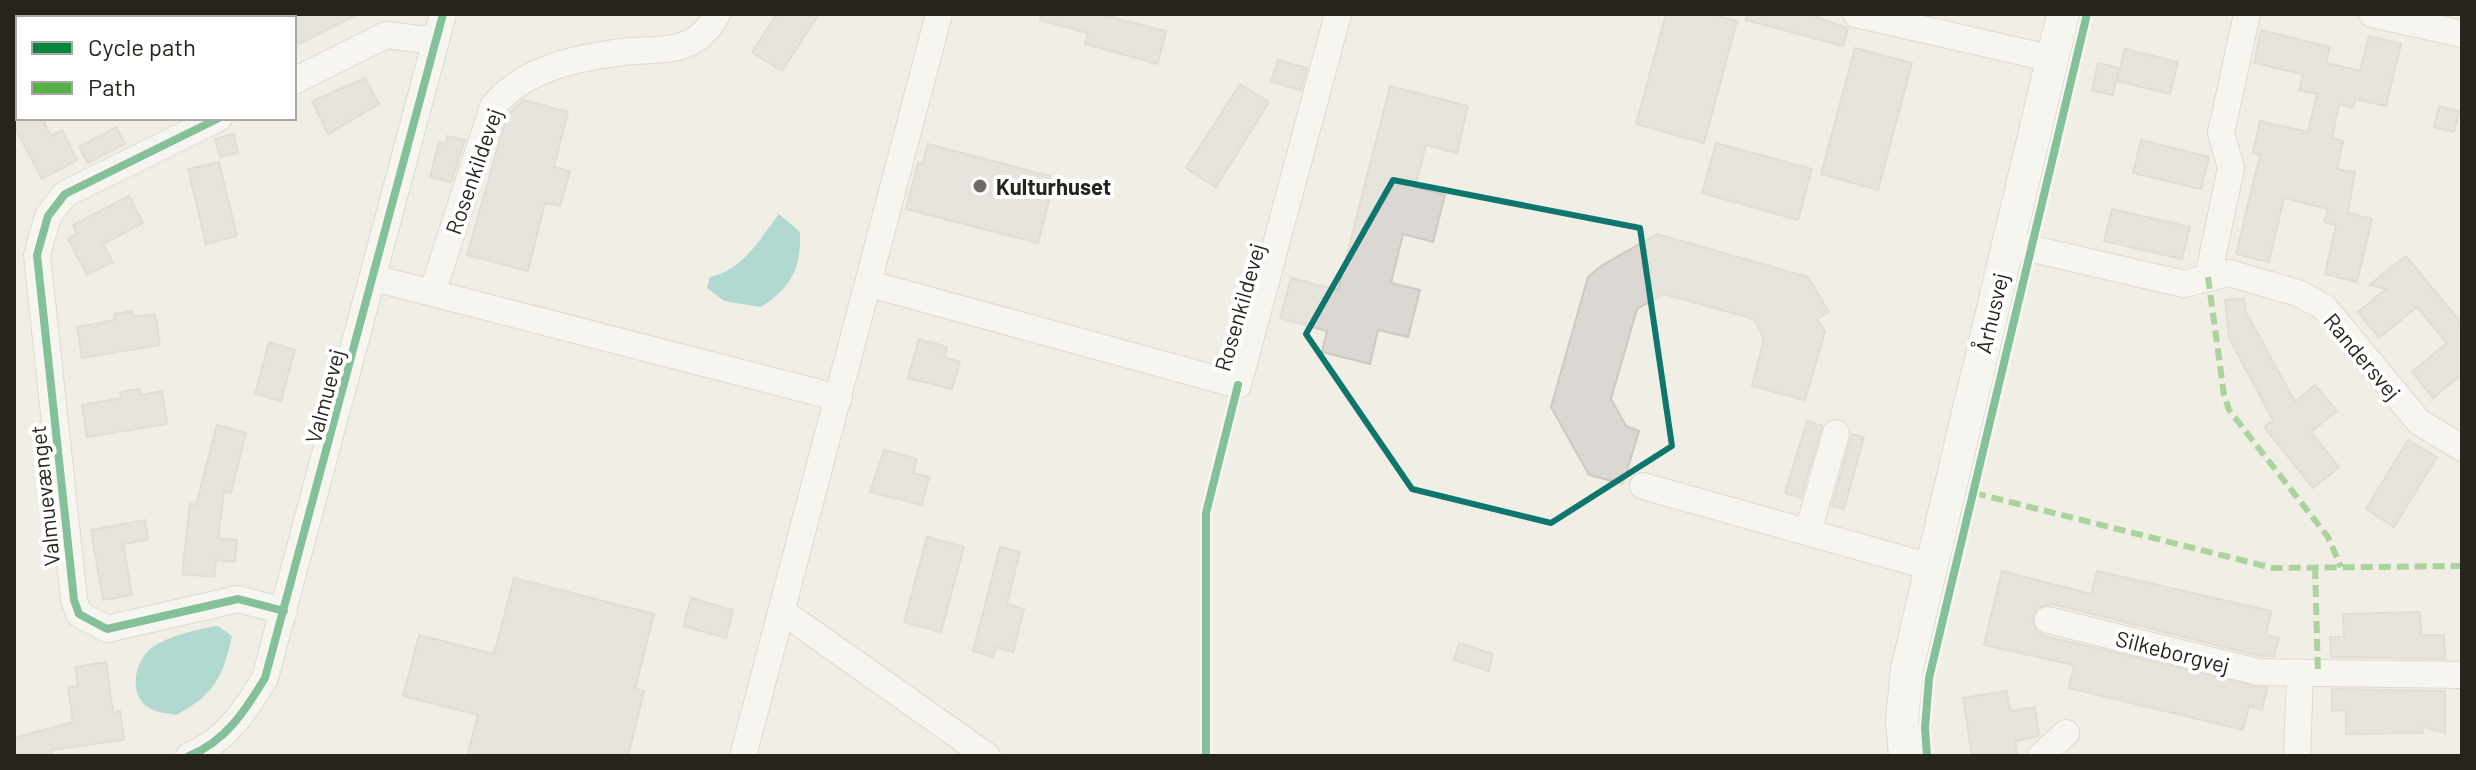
<svg xmlns="http://www.w3.org/2000/svg" width="2476" height="770" font-family="Barlow,sans-serif">
  <rect width="100%" height="100%" fill="#f1eee5"/>
  <path fill="#66bcbb" d="M779 214 800 232C801 268 792 287 761 307L724 301 707 288 710 277C743 270 759 240 779 214Z
    M218 626 232 636C223 677 214 695 176 715 168 713 158 713 151 709 129 698 133 667 148 651 160 638 201 628 218 626Z"/>
  <path fill="#dcd7d2" stroke="#cec9c4" stroke-width="2" d="M294 14H358L299 44 294 34Z
    M777 14H819L782 71 752 52Z
    M1041 14H1099L1166 31 1158 64 1085 44 1088 33 1040 20Z
    M1666 14H1710L1737 21 1704 143 1636 124Z
    M1747 14H1808L1848 28 1843 46 1746 20Z
    M2261 30 2330 47 2326 63 2360 71 2369 36 2401 44 2386 106 2355 99 2353 108 2339 104 2332 138 2343 141 2337 169 2355 172 2348 213 2372 219 2357 282 2325 274 2336 225 2324 222 2328 209 2284 198 2269 262 2236 254 2260 155 2253 153 2260 121 2308 132 2317 94 2299 90 2303 74 2254 63Z
    M1855 48 1912 63 1878 190 1821 174Z
    M2125 49 2178 62 2170 94 2117 81Z
    M1278 60 1307 68 1301 90 1271 82Z
    M2098 63 2119 68 2113 95 2092 90Z
    M365 78 379 104 328 134 312 101Z
    M1240 84 1269 102 1216 187 1186 168Z
    M1390 86 1468 106 1457 153 1426 145 1415 187 1445 195 1433 242 1403 234 1391 283 1420 290 1408 337 1378 330 1370 364 1322 352 1327 331 1280 318 1291 278 1338 290Z
    M523 100 568 112 554 167 570 171 560 206 545 203 528 271 467 255 507 115Z
    M2439 106 2459 111 2454 132 2434 127Z
    M24 118H42L51 136 62 130 77 160 42 179 14 126Z
    M116 127 125 144 88 163 79 147Z
    M234 134 238 153 220 157 215 139Z
    M447 136 465 140 451 182 430 177 439 142 446 144Z
    M2141 140 2209 157 2201 189 2133 173Z
    M1716 143 1812 169 1798 220 1702 193Z
    M928 144 1050 176 1045 196 1050 197 1038 243 906 209 918 163 922 164Z
    M219 162 237 236 206 244 188 169Z
    M129 196 143 223 103 244 113 262 87 275 68 239 77 234 73 225Z
    M2112 209 2190 227 2182 259 2104 241Z
    M1657 234 1808 277 1829 312 1817 319 1825 332 1805 400 1752 386 1764 339 1754 319 1664 294 1637 309 1611 399 1626 426 1639 431 1623 484 1589 475 1551 407 1588 277 1601 266Z
    M2406 256 2462 324V374L2433 398 2412 372 2447 343 2417 307 2379 338 2358 312 2386 289 2369 285Z
    M2244 298 2246 312 2295 402 2315 385 2337 411 2311 432 2339 467 2313 488 2264 427 2273 420 2229 338 2225 300Z
    M132 311 133 317 155 314 160 345 82 358 77 327 115 320 114 314Z
    M919 339 947 347 944 357 960 362 952 389 908 378Z
    M269 342 295 350 281 401 255 394Z
    M140 389 141 395 162 391 167 424 87 437 82 405 121 398 120 392Z
    M1807 421 1822 426 1801 498 1785 493Z
    M217 425 246 433 231 493 224 491 218 538 237 540 235 562 216 560 214 577 182 574 190 504 196 505Z
    M1852 434 1864 437 1844 509 1832 506Z
    M2408 440 2437 457 2394 527 2366 509Z
    M884 450 917 459 913 473 929 477 922 505 870 492Z
    M145 520 148 540 123 544 132 595 103 600 91 530Z
    M927 537 964 547 941 632 904 622Z
    M1000 547 1020 552 1007 604 1024 609 1013 652 996 647 993 657 973 651Z
    M2002 571 2091 594 2097 571 2271 611 2266 635 2279 638 2274 656H2260L2052 604 2037 608 2032 617 2036 631 2044 636 2267 688 2262 710 2249 706 2243 730 2069 688 2074 665 1984 645Z
    M514 578 654 614 635 689 644 691 628 756H467L478 715 403 696 419 635 494 654Z
    M691 598 733 610 726 638 683 626Z
    M2420 612 2421 635H2444L2445 659 2331 657 2330 637H2344L2343 614Z
    M1459 643 1493 654 1489 671 1454 660Z
    M106 662 113 712 120 711 124 740 51 750 53 756H14V738L73 722 68 687 78 686 75 667Z
    M2332 689 2445 691V733L2422 727 2423 733 2346 734V710L2332 711Z
    M2007 691 2010 711 2035 707 2039 736 2015 741 2017 756H1972L1963 698Z"/>
  <g fill="none" stroke-linecap="round" stroke-linejoin="round">
    <defs>
      <path id="minor" d="M1856 14 2053 59
        M2372 14 2462 34
        M294 81 386 35 436 41
        M219 118 65 194 48 216 37 255 74 600 79 614 107 629 238 599 284 611
        M2007 243 2184 284 2229 273 2298 293 2324 307 2419 422 2462 448
        M2208 277 2231 168 2221 133 2247 14
        M374 278 839 398
        M870 284 1238 385 1338 14
        M432 293 493 107C523 67 584 56 632 51 648 50 666 51 681 46 697 42 710 28 717 14
        M1643 486 1931 567
        M1808 532 1836 433
        M783 612 987 756
        M2048 620 2258 672 2462 675
        M189 756C226 741 245 711 265 678L443 14
        M743 756 939 14
        M2041 756 2066 733
        M2297 756 2300 675"/>
      <path id="tertiary" d="M1905 756 1902 720 1907 669 2063 14"/>
    </defs>
    <use href="#minor" stroke="#c5c2bb" stroke-width="28"/>
    <use href="#tertiary" stroke="#c5c2bb" stroke-width="34"/>
    <use href="#minor" stroke="#fdfcfb" stroke-width="26"/>
    <use href="#tertiary" stroke="#fdfcfb" stroke-width="32"/>
    <path stroke="#56b245" stroke-width="6" stroke-dasharray="12 6" stroke-linecap="butt" d="M2208 277 2224 395 2229 410 2328 537 2341 567
      M1974 493 2273 568 2462 566
      M2315 567 2318 675"/>
    <defs>
      <path id="cycleway" d="M219 118 65 194 48 216 37 255 74 600 79 614 107 629 238 599 284 611
        M189 756C226 741 245 711 265 678L443 14
        M1206 756V513L1238 385
        M1927 756 1925 728 1929 678 2087 14"/>
    </defs>
    <use href="#cycleway" stroke="#fff" stroke-width="13"/>
    <use href="#cycleway" stroke="#00873e" stroke-width="8"/>
  </g>
  <path d="M0 0H2476V770H0ZM1393 180 1640 228 1672 446 1551 523 1412 489 1306 334Z" fill="#f1eee5" fill-opacity=".55" fill-rule="evenodd"/>
  <path fill="none" stroke="#0f766e" stroke-width="6" stroke-linejoin="round" d="M1393 180 1640 228 1672 446 1551 523 1412 489 1306 334Z"/>
  <circle fill="#6d6b63" stroke="#fff" stroke-width="3" cx="980" cy="186" r="8"/>
  <g text-anchor="middle" dominant-baseline="central" stroke-width="8" stroke-linejoin="round" paint-order="stroke">
    <g font-size="22" fill="#26241d" stroke="#fff">
      <text transform="translate(473 171) rotate(-71)">Rosenkildevej</text>
      <text transform="translate(1239 307) rotate(-74)">Rosenkildevej</text>
      <text transform="translate(1991 313) rotate(-77)">Århusvej</text>
      <text transform="translate(2363 356) rotate(50)">Randersvej</text>
      <text transform="translate(324 396) rotate(-75)">Valmuevej</text>
      <text transform="translate(44 496) rotate(-96)">Valmuevænget</text>
      <text transform="translate(2173 651) rotate(14)">Silkeborgvej</text>
    </g>
    <g font-size="22" font-weight="bold" fill="#26241d" stroke="#fff" text-anchor="start">
      <text x="996" y="186">Kulturhuset</text>
    </g>
  </g>
  <rect width="2476" height="770" fill="none" stroke="#26241d" stroke-width="32"/>
  <rect x="16" y="16" width="280" height="104" fill="#ffffff" stroke="#a8a7a5" stroke-width="2"/>
  <rect x="32" y="42" width="40" height="12" fill="#00873e" stroke="#a8a7a5" stroke-width="2"/>
  <text x="88" y="56" font-size="24" fill="#26241d">Cycle path</text>
  <rect x="32" y="82" width="40" height="12" fill="#56b245" stroke="#a8a7a5" stroke-width="2"/>
  <text x="88" y="96" font-size="24" fill="#26241d">Path</text>
</svg>
